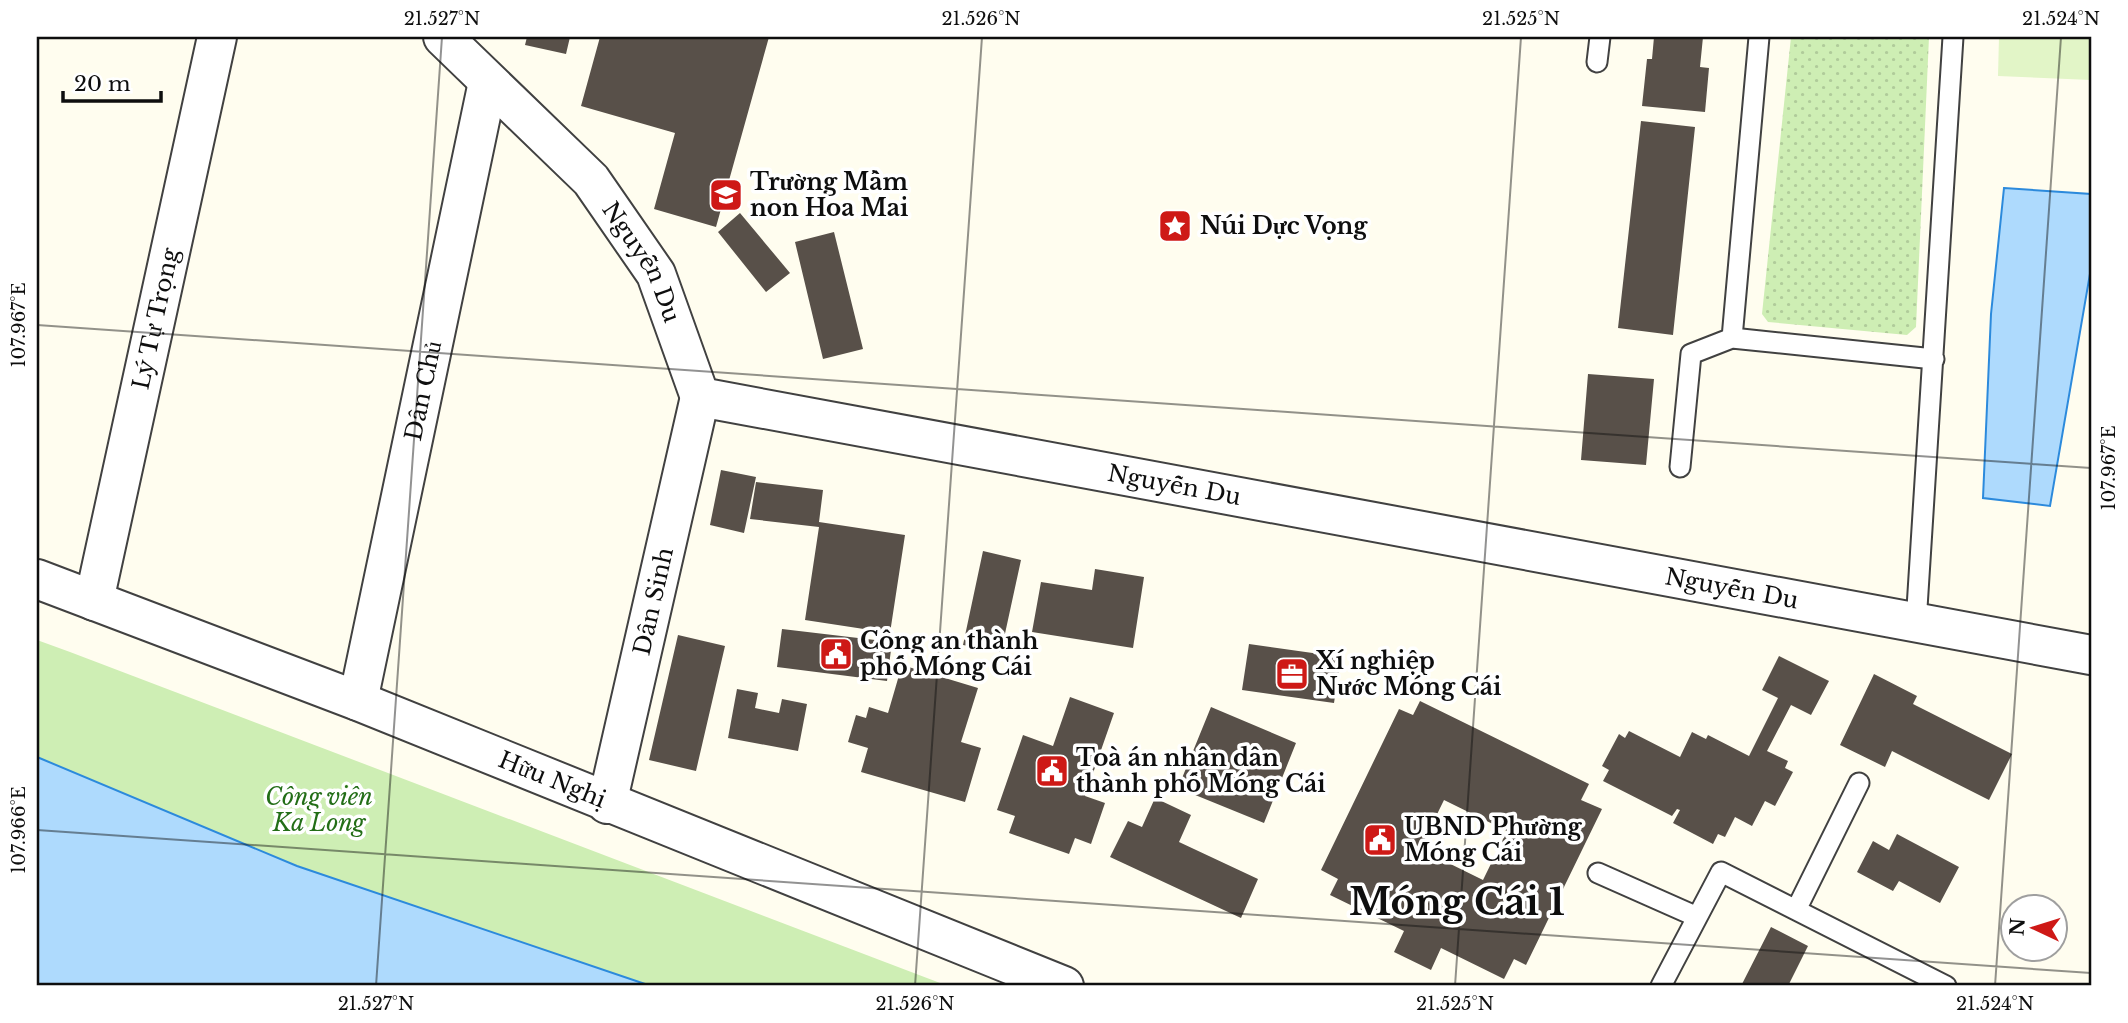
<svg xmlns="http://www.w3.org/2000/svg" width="2128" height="1023" font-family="'Libre Baskerville',serif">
  <defs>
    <pattern id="grass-dots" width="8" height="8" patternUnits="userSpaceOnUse" patternTransform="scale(1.75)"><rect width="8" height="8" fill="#ceeeb4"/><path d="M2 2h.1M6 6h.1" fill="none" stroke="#b0cb9a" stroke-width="1.8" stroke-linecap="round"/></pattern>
  </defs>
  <rect width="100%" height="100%" fill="#fffdef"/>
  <path fill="url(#grass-dots)" d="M1791 37H1929L1916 327 1907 335 1768 322 1762 314Z"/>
  <path fill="#ceeeb4" d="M37 640 70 652 948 986H651L297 866 37 757Z"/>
  <path fill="#e2f5c7" d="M1999 37H2091V80L1998 76Z"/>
  <path fill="#aedafd" stroke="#2c8adc" stroke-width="2" d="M2004 188 2091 194V268L2050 506 1983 498 1991 314Z
    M37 757 297 866 651 986H37Z"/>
  <path fill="#585049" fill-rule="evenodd" d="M527 37H570L566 54 525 45Z
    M600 37H769L716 227 654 209 675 133 581 106Z
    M1654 37H1703L1700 67 1709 68 1705 112 1642 106 1647 59H1652Z
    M1641 121 1695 127 1673 335 1618 328Z
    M740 213 790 273 766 292 718 232Z
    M834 232 863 349 823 359 795 242Z
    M1588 374 1654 379 1646 465 1581 460Z
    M721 470 756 477 744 533 710 525Z
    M756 482 823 490 819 522 905 535 890 633 805 620 819 527 750 519Z
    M983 551 1021 560 1001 652 963 645Z
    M1095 569 1144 577 1133 648 1032 632 1041 582 1092 590Z
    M782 629 892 642 887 681 777 667Z
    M678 635 725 646 696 771 649 760Z
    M1249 644 1341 657 1334 703 1242 690Z
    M1779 656 1829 681 1811 715 1791 705 1767 751 1788 761 1785 768 1793 772 1775 806 1765 801 1752 826 1735 817 1725 837 1718 834 1713 844 1673 823 1680 810 1677 809 1672 816 1603 781 1609 770 1602 766 1619 734 1625 738 1629 731 1680 757 1692 732 1706 739 1708 735 1749 756 1778 698 1762 690Z
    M902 665 978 688 961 742 981 748 965 802 861 772 868 748 848 742 856 715 866 718 869 707 888 713Z
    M1874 674 1917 696 1913 704 2012 754 1989 800 1892 751 1885 767 1840 745Z
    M737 689 758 693 755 708 779 713 782 699 807 704 798 751 728 738Z
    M1070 697 1114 713 1085 796 1105 803 1091 844 1075 838 1069 854 1009 833 1015 816 997 810 1023 735 1053 746Z
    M1420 701 1589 784 1581 800 1602 809 1526 965 1514 959 1504 979 1441 948 1431 970 1394 952 1404 931 1330 895 1338 879 1321 870 1399 709 1413 715ZM1444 800 1507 831 1483 880 1420 849Z
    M1211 707 1296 743 1264 823 1178 788Z
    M1155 798 1191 815 1179 842 1258 879 1241 918 1110 857 1128 821 1142 827Z
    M1897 834 1959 867 1940 903 1899 881 1893 891 1857 872 1873 841 1889 850Z
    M1771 927 1808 946 1788 986H1741Z"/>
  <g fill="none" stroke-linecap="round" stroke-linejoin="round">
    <defs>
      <path id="service" d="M1759 37 1732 338 1934 359
        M1597 62 1600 37
        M1680 467 1691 354 1732 338
        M1916 624 1953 37
        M1598 873 1695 916
        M1796 910 1859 783
        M1661 986 1721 872 1946 986"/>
      <g id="minor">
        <path id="s1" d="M443 37 591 180 656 274 700 397 2091 655"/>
        <path id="s2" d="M94 601 217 37"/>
        <path id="s3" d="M358 701 488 82"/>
        <path id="s4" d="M607 804 700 397"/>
      </g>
      <g id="tertiary">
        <path id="s5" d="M37 579 358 701 1064 986"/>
      </g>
    </defs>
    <use href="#service" stroke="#414141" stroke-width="23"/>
    <use href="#minor" stroke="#414141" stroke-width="42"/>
    <use href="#tertiary" stroke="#414141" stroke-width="42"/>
    <use href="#service" stroke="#fff" stroke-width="19"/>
    <use href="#minor" stroke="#fff" stroke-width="38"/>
    <use href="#tertiary" stroke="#fff" stroke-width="38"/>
  </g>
  <path fill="none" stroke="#0e0e0e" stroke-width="2" stroke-opacity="0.45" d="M37 325 2091 468M37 830 2091 973M376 986 442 37M915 986 982 37M1455 986 1521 37M1995 986 2061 37"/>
  <defs>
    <symbol id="school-square" viewBox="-11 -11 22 22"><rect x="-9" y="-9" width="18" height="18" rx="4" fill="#ce1916" stroke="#fff"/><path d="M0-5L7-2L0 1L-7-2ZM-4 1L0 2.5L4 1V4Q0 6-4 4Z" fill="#fff"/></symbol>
    <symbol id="sight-square" viewBox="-11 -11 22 22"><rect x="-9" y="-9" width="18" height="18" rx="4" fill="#ce1916" stroke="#fff"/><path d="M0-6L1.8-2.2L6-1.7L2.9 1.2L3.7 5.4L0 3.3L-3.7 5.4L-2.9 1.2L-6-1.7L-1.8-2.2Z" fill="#fff"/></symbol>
    <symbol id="civic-square" viewBox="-11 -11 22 22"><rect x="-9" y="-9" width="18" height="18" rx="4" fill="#ce1916" stroke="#fff"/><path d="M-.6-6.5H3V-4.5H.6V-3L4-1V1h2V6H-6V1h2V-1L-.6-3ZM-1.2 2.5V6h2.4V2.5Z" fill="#fff"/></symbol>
    <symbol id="office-square" viewBox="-11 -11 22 22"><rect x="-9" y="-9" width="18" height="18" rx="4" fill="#ce1916" stroke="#fff"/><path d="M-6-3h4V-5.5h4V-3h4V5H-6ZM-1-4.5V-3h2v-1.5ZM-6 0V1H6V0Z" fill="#fff"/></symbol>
  </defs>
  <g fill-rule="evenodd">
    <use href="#school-square" x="707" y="176" width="38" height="38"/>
    <use href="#sight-square" x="1156" y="207" width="38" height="38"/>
    <use href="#civic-square" x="817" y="635" width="38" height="38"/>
    <use href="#office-square" x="1273" y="655" width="38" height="38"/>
    <use href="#civic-square" x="1033" y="752" width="38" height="38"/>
    <use href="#civic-square" x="1361" y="821" width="38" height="38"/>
  </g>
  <g text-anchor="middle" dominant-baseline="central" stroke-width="7" stroke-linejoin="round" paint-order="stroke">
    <g font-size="23" font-weight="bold" fill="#0e0e0e" stroke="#fff" text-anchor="start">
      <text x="750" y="182">Trường Mầm<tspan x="750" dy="26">non Hoa Mai</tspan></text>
      <text x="1200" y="226">Núi Dực Vọng</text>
      <text x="860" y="641">Công an thành<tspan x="860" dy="26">phố Móng Cái</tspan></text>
      <text x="1316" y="661">Xí nghiệp<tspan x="1316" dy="26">Nước Móng Cái</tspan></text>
      <text x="1076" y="758">Toà án nhân dân<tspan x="1076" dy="26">thành phố Móng Cái</tspan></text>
      <text x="1404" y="827">UBND Phường<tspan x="1404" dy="26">Móng Cái</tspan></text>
    </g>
    <g font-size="23" fill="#0e0e0e" stroke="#fff">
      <text stroke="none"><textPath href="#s1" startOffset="303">Nguyễn Du</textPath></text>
      <text stroke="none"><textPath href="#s2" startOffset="289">Lý Tự Trọng</textPath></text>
      <text stroke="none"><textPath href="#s3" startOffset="317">Dân Chủ</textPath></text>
      <text stroke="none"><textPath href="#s1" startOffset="933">Nguyễn Du</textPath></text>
      <text stroke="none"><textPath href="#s1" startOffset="1500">Nguyễn Du</textPath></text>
      <text stroke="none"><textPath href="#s4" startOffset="208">Dân Sinh</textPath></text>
      <text stroke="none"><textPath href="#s5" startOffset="553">Hữu Nghị</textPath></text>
    </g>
    <g font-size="23" font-style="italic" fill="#236e17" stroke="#fff">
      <text x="319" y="797">Công viên<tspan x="319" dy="26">Ka Long</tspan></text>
    </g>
    <g font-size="37" font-weight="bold" fill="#0e0e0e" stroke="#fff">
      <text x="1457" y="902">Móng Cái 1</text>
    </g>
  </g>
  <rect width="2128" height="1023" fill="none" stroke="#ffffff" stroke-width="77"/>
  <g transform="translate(2034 928) rotate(274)"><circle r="33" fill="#ffffff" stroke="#9f9f9f" stroke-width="2"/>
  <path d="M0-5L12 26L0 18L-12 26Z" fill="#ce1916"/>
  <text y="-10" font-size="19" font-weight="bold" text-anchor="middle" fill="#0e0e0e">N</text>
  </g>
  <path d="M63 91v10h98v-10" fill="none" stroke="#0e0e0e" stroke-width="3.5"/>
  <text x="74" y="91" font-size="21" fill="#0e0e0e" stroke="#ffffff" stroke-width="5" paint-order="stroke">20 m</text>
  <rect x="38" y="38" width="2052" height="946" fill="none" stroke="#0e0e0e" stroke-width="2.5"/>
  <g font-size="18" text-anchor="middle" fill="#0e0e0e">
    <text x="442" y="25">21.527°N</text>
    <text x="981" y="25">21.526°N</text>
    <text x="1521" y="25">21.525°N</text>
    <text x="2061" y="25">21.524°N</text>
    <text transform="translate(19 325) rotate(-90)" y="6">107.967°E</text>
    <text transform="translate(2109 468) rotate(-90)" y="6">107.967°E</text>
    <text transform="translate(19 830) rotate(-90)" y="6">107.966°E</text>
    <text x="376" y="1010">21.527°N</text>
    <text x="915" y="1010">21.526°N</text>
    <text x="1455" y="1010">21.525°N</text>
    <text x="1995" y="1010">21.524°N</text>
  </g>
</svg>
